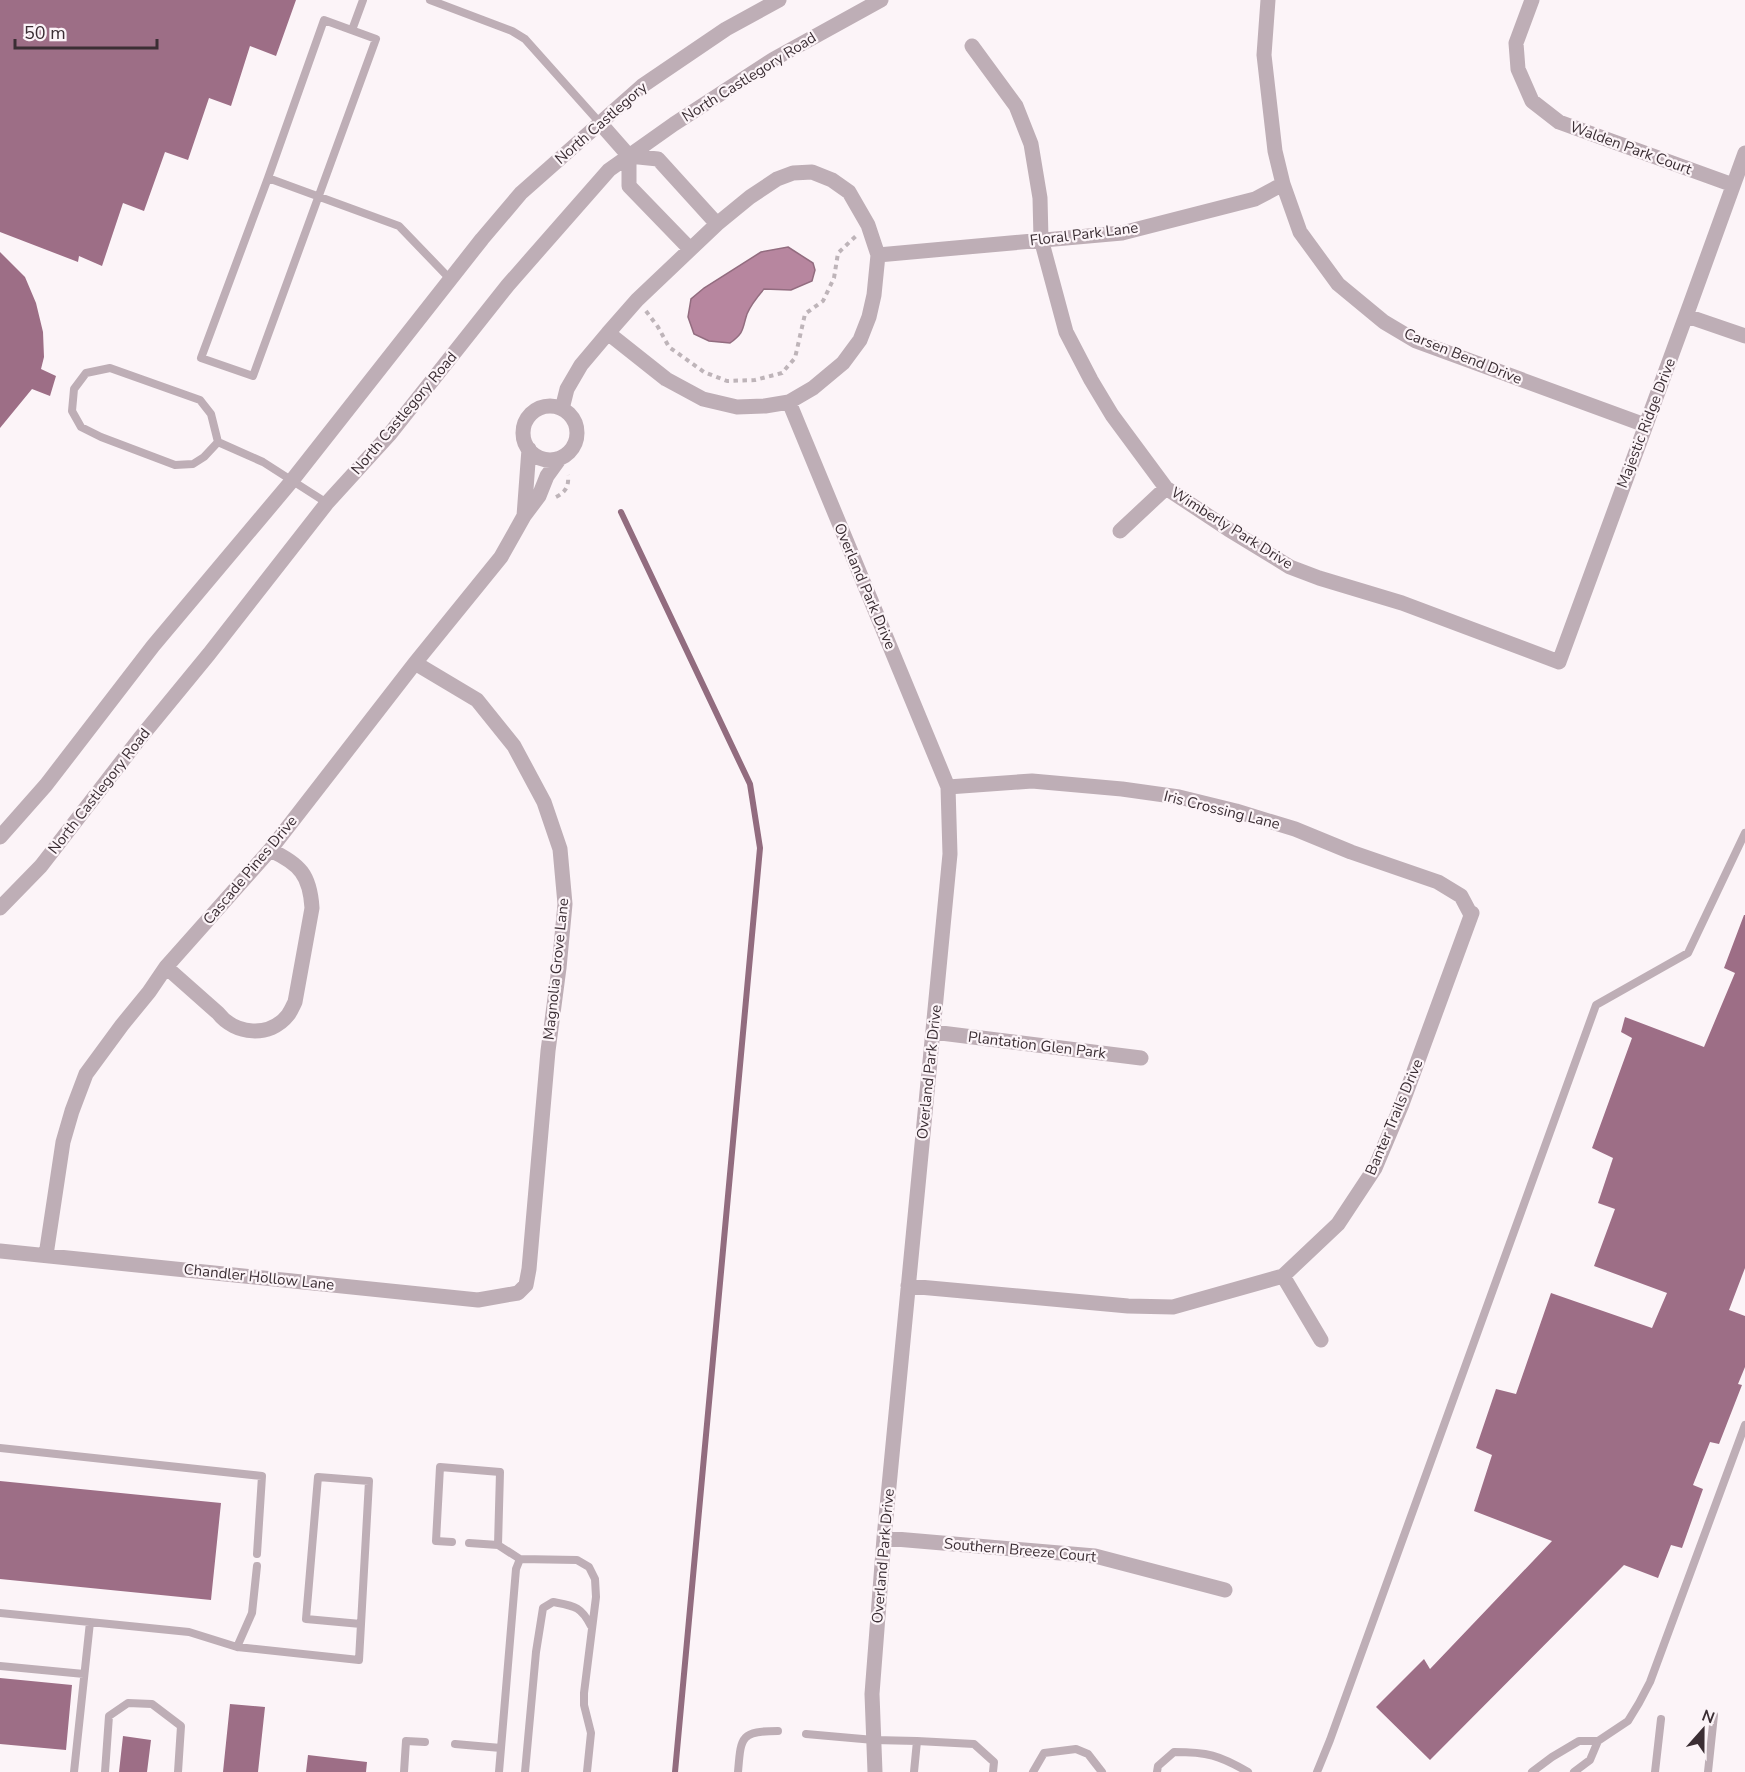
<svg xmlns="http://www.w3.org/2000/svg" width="1745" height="1772" font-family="'Nunito Sans',sans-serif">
  <rect width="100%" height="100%" fill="#fcf4f8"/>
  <path fill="#b7869f" stroke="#926c7f" stroke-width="1.5" d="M788 247 813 263 815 270 812 281 791 290 764 289C758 296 751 304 747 314 742 329 745 332 730 343L709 341 694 334 688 317 691 299 704 288 761 252Z"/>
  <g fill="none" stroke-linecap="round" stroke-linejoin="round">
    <path stroke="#926c7f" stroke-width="6" d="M621 512 750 784 760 848 675 1772"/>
  </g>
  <path fill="#9d6e86" d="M0 0H296L276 56 250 46 231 106 209 98 188 160 165 152 144 211 123 203 102 266 79 256 78 262 0 232Z
    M0 252 25 277 36 303 43 332 44 357 41 369 56 376 50 396 32 389 0 428Z
    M1744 915H1745V1268L1729 1310 1745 1316V1367L1738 1384 1742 1385 1719 1444 1710 1442 1693 1485 1703 1489 1682 1548 1671 1545 1658 1578 1624 1565 1430 1760 1376 1707 1424 1659 1430 1669 1552 1541 1474 1511 1492 1455 1476 1448 1496 1389 1516 1394 1551 1293 1652 1328 1667 1293 1594 1266 1615 1209 1598 1203 1613 1158 1592 1148 1632 1038 1621 1032 1625 1017 1704 1047 1735 973 1724 968Z
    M0 1481 221 1503 211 1600 0 1579Z
    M0 1678 72 1685 66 1750 0 1744Z
    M230 1704 265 1707 258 1772H223Z
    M123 1736 151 1740 147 1772H119Z
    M308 1755 367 1762 366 1772H306Z"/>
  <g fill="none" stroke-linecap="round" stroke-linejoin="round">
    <path stroke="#beb4b9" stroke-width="4" stroke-dasharray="4.5 4.5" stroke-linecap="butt" d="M646 311 658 327 669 347 704 372 727 381 755 380 782 373 795 358 805 314 823 301 834 278 838 253 856 236
      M556 497C566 492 569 486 568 475"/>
    <path stroke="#beaeb6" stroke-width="8" d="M430 0 512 31 525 39 600 123
      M324 20 376 39 253 376 201 358 268 178Z
      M352 30 363 0
      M268 178 399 226 451 280
      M110 368 200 400 211 414 218 442 204 457 193 464 175 465 101 437 81 427 72 411 74 389 86 373Z
      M218 442 263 462 327 503
      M0 1448 262 1476 257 1554
      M452 1542 436 1541 440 1467 500 1472 498 1545 469 1543
      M498 1545 520 1559 577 1560 589 1567 595 1579 596 1597 584 1693V1705L591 1733 587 1772
      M0 1613 189 1632 237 1647 359 1660 369 1481 318 1477 306 1619 361 1624
      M237 1647 252 1613 257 1566
      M0 1666 84 1674
      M806 1734 874 1740 917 1741 914 1772
      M917 1741 974 1744 994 1762 993 1772
      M455 1744 501 1748
      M74 1772 90 1622
      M105 1772 109 1716 128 1703 152 1704 181 1726 178 1772
      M404 1772 406 1741 425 1742
      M499 1772 516 1569 520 1559
      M525 1772 536 1652 543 1608 553 1602C574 1606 581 1606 591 1626
      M738 1772C741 1737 740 1731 778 1731
      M1033 1772 1044 1753 1076 1749 1088 1754 1102 1772
      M1157 1772 1158 1766 1174 1752C1207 1752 1219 1755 1248 1772
      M1317 1772 1330 1740 1596 1005 1688 953 1745 833
      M1532 1772 1552 1757 1579 1741H1598L1628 1721 1639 1703 1650 1682 1745 1425
      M1574 1772 1590 1760 1598 1741
      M1655 1772 1661 1719
      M1708 1772 1714 1715"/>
    <path stroke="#beaeb6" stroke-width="15" d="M1268 0 1264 55 1275 151 1283 184 1300 232 1338 284 1384 322 1416 341 1645 425
      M1532 0 1516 43 1518 69 1532 101 1559 122 1733 185
      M972 46 1016 106 1031 144 1040 198 1041 239 1066 332 1091 380 1112 415 1166 488 1228 529 1290 567 1319 578 1402 603 1559 662C1621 492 1684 323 1745 153
      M600 123 629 156V186L690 249
      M629 156 658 159 717 224
      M812 172 832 180 849 192 868 225 878 255 874 295 869 317 860 340 843 363 813 388 789 402 765 406 737 407 703 399 666 379 608 333 637 300 717 224 750 197 777 179 793 173Z
      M878 255 1122 233 1255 199 1283 184
      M1687 316 1745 336
      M789 402 948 787 950 854 884 1538 872 1694 875 1772
      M523 433a27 27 0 1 1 54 0a27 27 0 1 1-54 0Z
      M562 409 567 389 581 365 608 333
      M524 516 529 449
      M1120 531 1166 488
      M0 837 46 785 153 646 290 483 482 239 521 193 642 86 726 29 779 0
      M0 908 41 866 140 738 209 654 327 503 389 435 508 285 609 170 674 124 774 59 881 0
      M166 967 218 1013C235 1035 270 1038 288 1015 291 1011 293 1006 295 1002L312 908C310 875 300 864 270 850
      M933 1032 1141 1058
      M0 1251 478 1300 518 1293 526 1285 529 1269 548 1051 559 968 565 904 560 849 544 802 514 746 477 700 415 663
      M46 1255 63 1142 72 1111 86 1074 122 1025 149 992 166 967 270 850 415 663 501 557 524 516 539 496 547 476 560 458
      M1283 1276 1321 1340
      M908 1286 1128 1306 1173 1307 1283 1276 1338 1224 1375 1168 1402 1104 1472 913H1470L1461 896 1438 882 1351 852 1295 829 1236 811 1179 797 1122 789 1032 781 948 787
      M884 1538 1095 1556 1225 1590"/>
  </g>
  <g text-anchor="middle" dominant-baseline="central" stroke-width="4.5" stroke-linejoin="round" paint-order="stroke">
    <g font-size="15" fill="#3b2e34" stroke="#fcf4f8">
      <text transform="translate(749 77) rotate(-32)">North Castlegory Road</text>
      <text transform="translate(601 123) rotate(-41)">North Castlegory</text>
      <text transform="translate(1631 148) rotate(20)">Walden Park Court</text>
      <text transform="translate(1084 234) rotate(-7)">Floral Park Lane</text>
      <text transform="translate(1463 356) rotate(22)">Carsen Bend Drive</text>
      <text transform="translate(404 413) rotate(-50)">North Castlegory Road</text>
      <text transform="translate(1646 423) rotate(-69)">Majestic Ridge Drive</text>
      <text transform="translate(1232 528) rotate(32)">Wimberly Park Drive</text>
      <text transform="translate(865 586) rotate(67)">Overland Park Drive</text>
      <text transform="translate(99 791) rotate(-52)">North Castlegory Road</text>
      <text transform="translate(1222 810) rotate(14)">Iris Crossing Lane</text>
      <text transform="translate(250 870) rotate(-50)">Cascade Pines Drive</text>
      <text transform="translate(556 969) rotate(-84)">Magnolia Grove Lane</text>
      <text transform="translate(1037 1045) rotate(7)">Plantation Glen Park</text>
      <text transform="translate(929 1072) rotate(-84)">Overland Park Drive</text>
      <text transform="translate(1394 1117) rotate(-67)">Banter Trails Drive</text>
      <text transform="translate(259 1277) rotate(6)">Chandler Hollow Lane</text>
      <text transform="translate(1020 1550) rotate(5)">Southern Breeze Court</text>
      <text transform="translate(883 1556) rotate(-85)">Overland Park Drive</text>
    </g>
  </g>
  <g transform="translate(1703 1730) rotate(21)" stroke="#fcf4f8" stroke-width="4.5" paint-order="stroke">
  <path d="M0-4.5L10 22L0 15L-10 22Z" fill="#3b2e34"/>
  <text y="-9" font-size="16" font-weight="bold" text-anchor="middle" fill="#3b2e34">N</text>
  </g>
  <path d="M15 39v9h142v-9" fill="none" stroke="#3b2e34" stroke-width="3"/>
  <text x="24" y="39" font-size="18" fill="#3b2e34" stroke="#fcf4f8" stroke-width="4.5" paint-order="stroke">50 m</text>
</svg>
